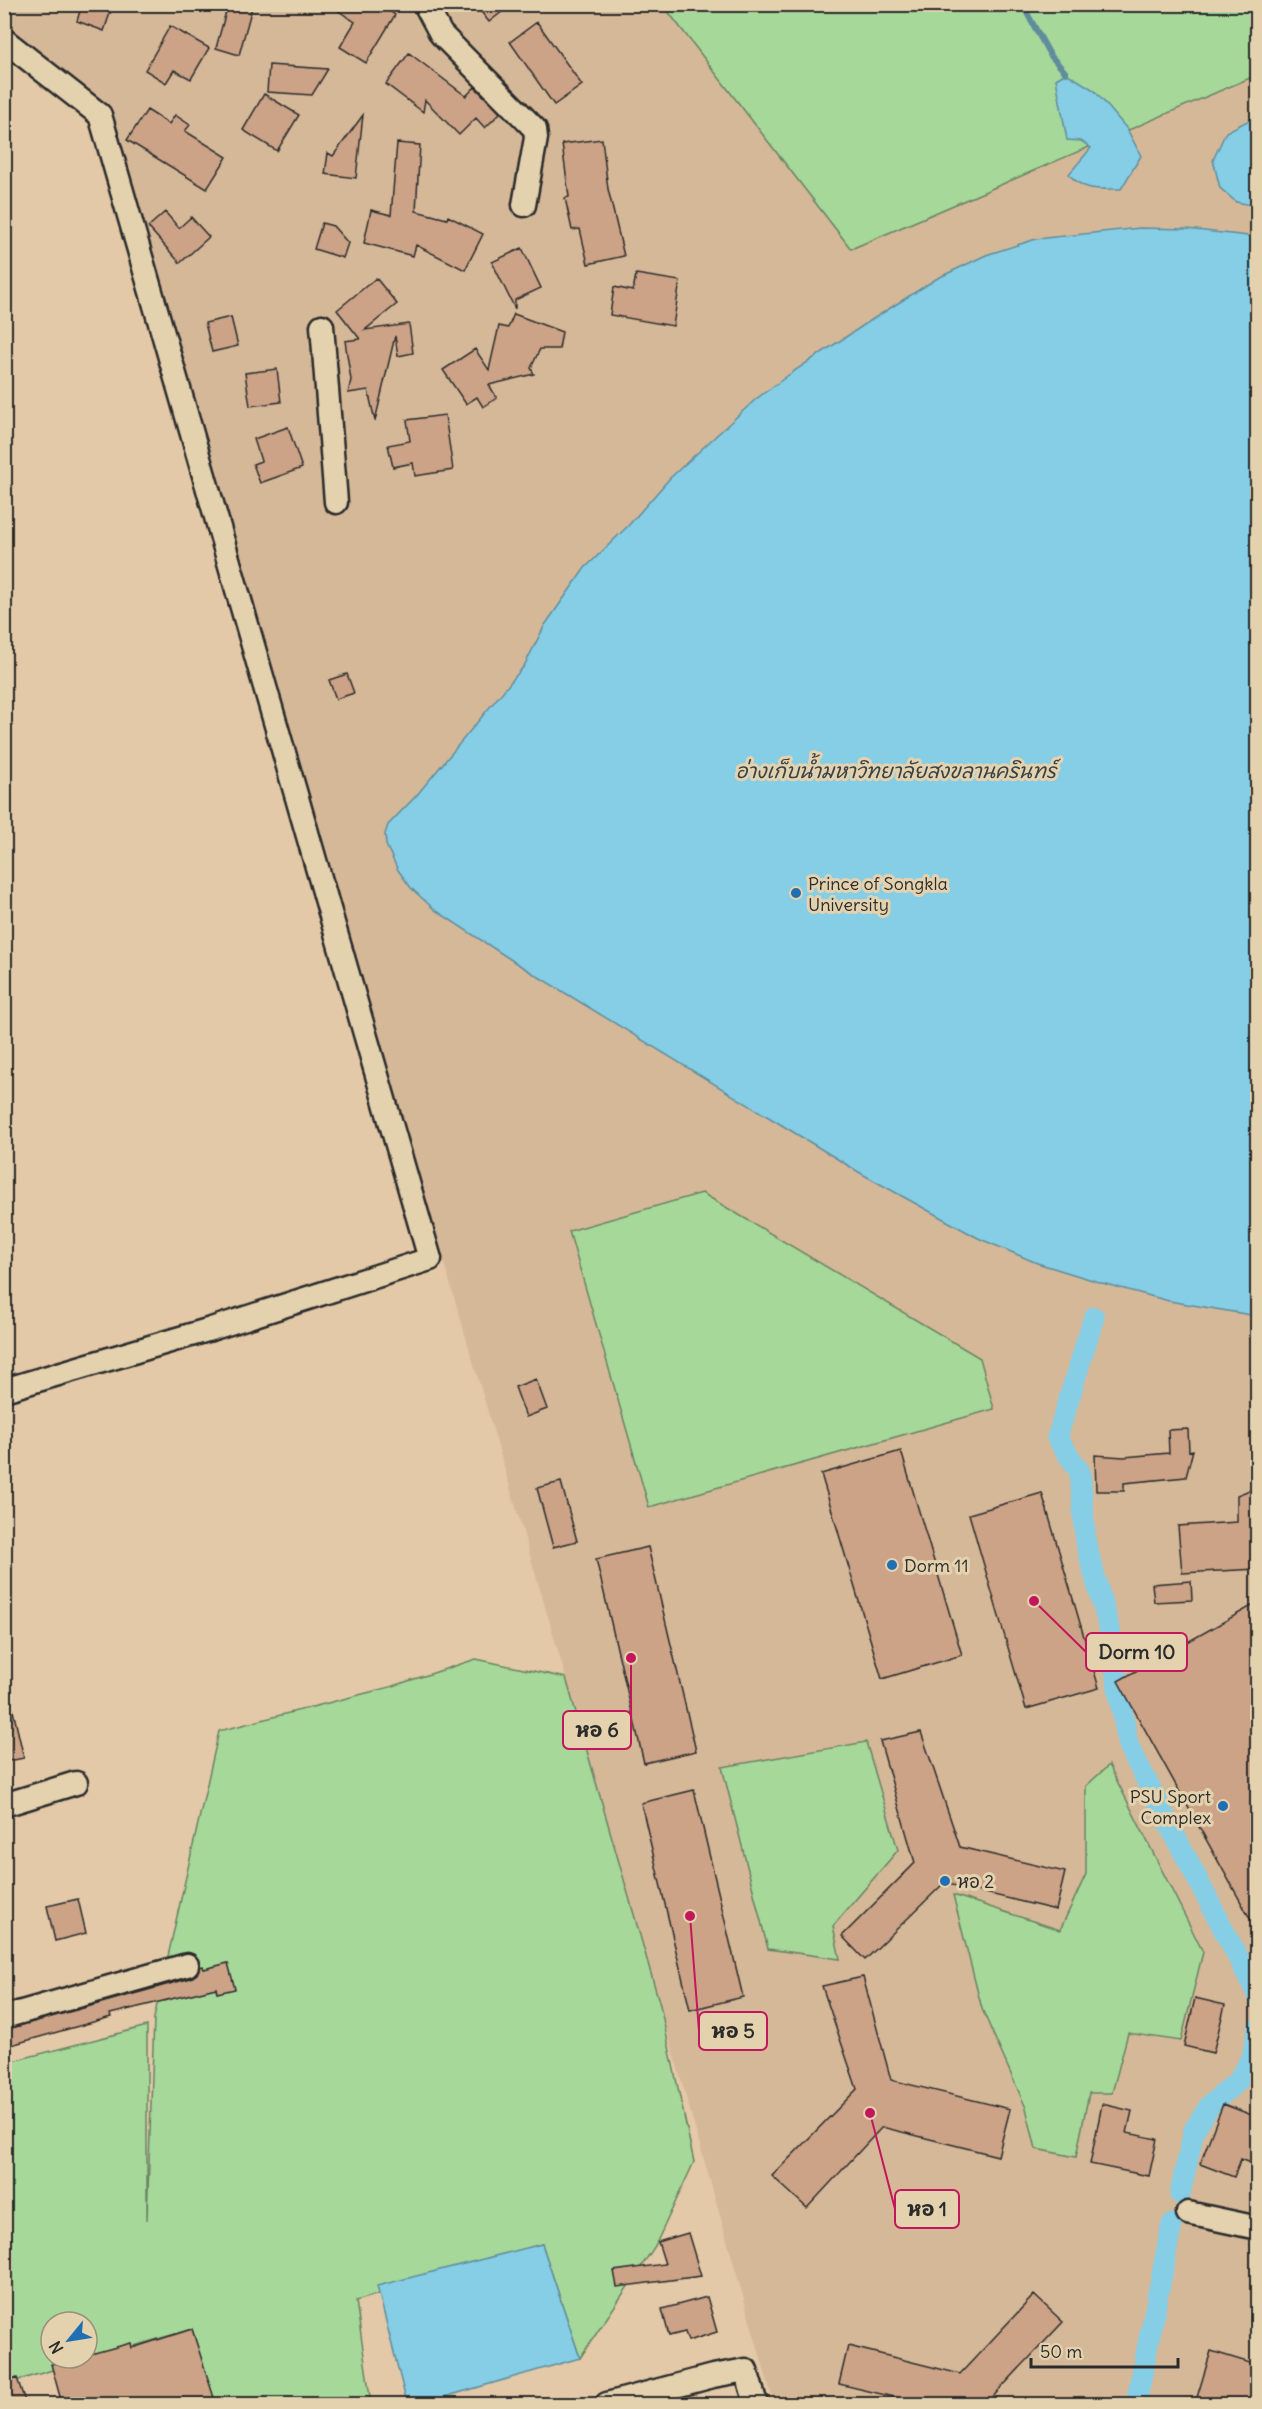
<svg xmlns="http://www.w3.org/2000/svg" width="1262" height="2409" font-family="Delius,'Playpen Sans Thai',sans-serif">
  <rect width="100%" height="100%" fill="#e3c9a7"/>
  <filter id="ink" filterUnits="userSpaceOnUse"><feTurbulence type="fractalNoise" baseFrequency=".0167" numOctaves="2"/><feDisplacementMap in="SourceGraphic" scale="12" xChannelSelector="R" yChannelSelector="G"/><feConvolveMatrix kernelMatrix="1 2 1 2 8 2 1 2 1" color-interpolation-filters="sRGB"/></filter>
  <g filter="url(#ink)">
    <path fill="#d5b898" d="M4 5H1257V2404H774L566 1678 105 109 5 30Z"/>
    <path fill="#a6d89a" stroke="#688262" stroke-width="1.5" fill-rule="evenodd" d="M663 5H1257V75L851 249Z
      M702 1193 980 1358 994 1409 649 1507 569 1231Z
      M476 1659 566 1678 660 2005 694 2162 655 2246 580 2358 542 2244 356 2301 371 2404H215L192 2329 5 2384V2063L147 2026V2220L154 2018 219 1731 390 1687ZM51 2322H87V2358H51Z
      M866 1742 898 1850 833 1926 840 1959 768 1949 722 1767Z
      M1109 1765 1203 1952 1181 2041 1128 2033 1112 2093H1089L1076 2157 1036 2149 1026 2108 982 2009 953 1895 1060 1930 1086 1874V1786Z"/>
    <path fill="#85cee6" stroke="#618d9b" stroke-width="1.5" d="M1066 73 1094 90 1127 129 1141 156 1121 189C1099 189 1083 192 1069 174L1091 148 1081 141 1067 140 1056 79Z
      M1257 116V206L1236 202 1220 188 1213 160 1226 132Z
      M1140 228 1187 229 1257 237V1316L1169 1301 1102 1283 1037 1263 978 1238 862 1174 516 963 435 910 411 888 398 870 386 845 385 834 388 825 416 796 524 666 545 625 585 568 628 526 670 478 756 399 794 371 873 319 936 279 986 255 1036 239Z
      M542 2244 580 2358 420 2404H407L377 2286Z"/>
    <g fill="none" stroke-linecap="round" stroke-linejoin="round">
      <path stroke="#618d9b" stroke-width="6" d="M1022 4 1050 55 1066 73"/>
      <path stroke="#85cee6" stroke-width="21" d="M1094 1317 1057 1438 1080 1472 1086 1544 1113 1642V1659L1128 1745 1258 1996
        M1180 2194 1194 2130 1210 2105 1238 2081 1252 2057 1258 2028
        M1136 2404 1172 2224"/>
    </g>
    <path fill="#cca387" stroke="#2b2b2b" stroke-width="1.5" d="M82 4H113L104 31 77 21Z
      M228 4H253L239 55 216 48Z
      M328 4H379L395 15 366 63 340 47 355 22Z
      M475 4H512L489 22Z
      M537 22 582 85 554 105 510 42Z
      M170 26 209 48 191 79 174 70 166 83 145 70Z
      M409 53 466 96 475 87 500 113 485 128 476 118 459 135 425 100 423 112 386 84Z
      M269 65 328 69 312 95 267 92Z
      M264 94 299 115 277 151 243 130Z
      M147 110 169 124 175 115 190 125 185 131 227 157 207 189 127 140Z
      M363 115 356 178 325 174 328 153 333 156Z
      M602 139 608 189 624 256 588 264 580 229 572 230 565 198 569 197 562 144Z
      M397 143 420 145 416 211 447 219 448 216 483 234 465 270 416 245 413 256 364 243 371 210 391 215Z
      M165 212 179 228 191 217 209 237 180 263 148 227Z
      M322 223 333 226 348 243 343 258 314 249Z
      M522 248 541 288 515 300V309L492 262Z
      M636 274 680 281 673 326 610 315 614 287 633 291Z
      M376 278 397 304 365 330 409 324 413 353 398 356 395 336 375 421 368 390 348 393 351 380 345 341 360 339 337 310Z
      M514 314 562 332 559 349H540L531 368 534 374 489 385 497 398 483 407 477 397 466 404 443 370 475 349 489 370 499 326 508 328Z
      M231 317 238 346 212 352 205 323Z
      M277 369 281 402 250 406 245 373Z
      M445 415 453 470 415 476 413 463 393 467 388 445 410 441 407 420Z
      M288 427 302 468 260 483 253 464 261 461 254 439Z
      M347 674 354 693 336 699 329 680Z
      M536 1379 547 1409 526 1417 515 1387Z
      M1188 1429 1189 1451 1193 1450 1186 1477 1124 1483V1491H1096L1095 1455 1124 1457 1169 1453 1168 1430Z
      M901 1451 962 1655 882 1679 821 1474Z
      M561 1482 577 1541 553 1547 537 1488Z
      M1257 1487V1569L1182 1573 1178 1526 1237 1522V1495Z
      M1042 1493 1099 1688 1026 1709 969 1514Z
      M648 1547 696 1751 644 1763 596 1559Z
      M1191 1581 1192 1600 1154 1602 1152 1584Z
      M1257 1603V1931L1118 1681Z
      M11 1702 24 1758 4 1762V1703Z
      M921 1732 960 1847 1065 1872 1056 1910 944 1883 865 1960 842 1936 915 1863 880 1741Z
      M694 1790 743 1997 690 2010 641 1803Z
      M78 1899 86 1933 55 1941 47 1906Z
      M228 1963 235 1989 217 1993 216 1988 110 2014 111 2017 4 2047V2030L191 1978 197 1974 200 1967 203 1966 204 1969Z
      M863 1977 891 2080 1010 2109 998 2156 882 2127 807 2208 772 2176 857 2089 822 1986Z
      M1195 1998 1225 2005 1213 2053 1184 2046Z
      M1102 2104 1132 2111 1127 2133 1157 2139 1149 2176 1090 2164Z
      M1223 2104 1257 2117V2146L1251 2163 1241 2159 1234 2177 1200 2164Z
      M688 2233 701 2276 617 2287 614 2271 665 2264 658 2242Z
      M1034 2295 1063 2322 986 2404H923L839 2384 848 2346 960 2374Z
      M707 2297 717 2332 688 2341 685 2332 669 2336 662 2309Z
      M192 2329 216 2404H62L51 2364 87 2358V2355L131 2343 132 2348Z
      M1211 2351 1257 2365V2404H1195Z
      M17 2378 26 2404H9L4 2393V2383Z"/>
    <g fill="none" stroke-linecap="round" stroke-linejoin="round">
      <defs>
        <path id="minor" d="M425 4 441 34 535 129 536 138 524 205
          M4 40 100 115 430 1259 211 1329 4 1390
          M322 326 336 502
          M4 1805 76 1783
          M4 2017 187 1965
          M1188 2213 1258 2228
          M607 2404 713 2376 746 2370 756 2404"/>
      </defs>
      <use href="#minor" stroke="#2b2b2b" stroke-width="27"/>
      <use href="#minor" stroke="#e4d2af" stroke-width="22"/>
    </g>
  </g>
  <g fill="#1f6fb2" stroke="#e4d2af" stroke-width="2">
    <circle cx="796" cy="893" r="6"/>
    <circle cx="892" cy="1565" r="6"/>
    <circle cx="1223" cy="1806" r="6"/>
    <circle cx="945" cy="1881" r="6"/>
  </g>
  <g text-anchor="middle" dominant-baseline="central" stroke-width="6" stroke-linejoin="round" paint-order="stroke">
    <g font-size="18" fill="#2b2b2b" stroke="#e4d2af" text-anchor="start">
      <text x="808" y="883">Prince of Songkla<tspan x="808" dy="21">University</tspan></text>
      <text x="904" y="1565">Dorm 11</text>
      <text x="1211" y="1796" text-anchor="end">PSU Sport<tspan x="1211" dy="21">Complex</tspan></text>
      <text x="957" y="1881">หอ 2</text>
    </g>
    <g font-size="20" font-style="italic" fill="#384347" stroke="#e4d2af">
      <text x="896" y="770">อ่างเก็บน้ำมหาวิทยาลัยสงขลานครินทร์</text>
    </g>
  </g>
  <path fill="none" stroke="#c2185b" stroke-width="2" d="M1034 1601L1086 1652M631 1658L631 1730M690 1916L699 2031M870 2113L895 2209"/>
  <g fill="#c2185b" stroke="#e4d2af" stroke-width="2">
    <circle cx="1034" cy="1601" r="6"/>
    <circle cx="631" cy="1658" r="6"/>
    <circle cx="690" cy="1916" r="6"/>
    <circle cx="870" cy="2113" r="6"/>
  </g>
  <g fill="#e4d2af" stroke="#c2185b" stroke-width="2">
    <rect x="1086" y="1633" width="101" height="38" rx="6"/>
    <rect x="563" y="1711" width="68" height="38" rx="6"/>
    <rect x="699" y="2012" width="68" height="38" rx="6"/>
    <rect x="895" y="2190" width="64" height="38" rx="6"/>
  </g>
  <g font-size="20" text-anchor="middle" font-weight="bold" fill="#2b2b2b">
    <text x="1137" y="1659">Dorm 10</text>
    <text x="597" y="1737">หอ 6</text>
    <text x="733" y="2038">หอ 5</text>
    <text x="927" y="2216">หอ 1</text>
  </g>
  <rect width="1262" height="2409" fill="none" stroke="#e4d2af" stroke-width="24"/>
  <rect x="12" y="12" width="1238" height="2385" fill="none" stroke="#2b2b2b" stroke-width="2" filter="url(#ink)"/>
  <g transform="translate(69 2340) rotate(240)"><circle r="28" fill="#e4d2af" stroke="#9a8f7a" stroke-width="1.5"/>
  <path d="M0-4.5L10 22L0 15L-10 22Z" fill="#1f6fb2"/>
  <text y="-9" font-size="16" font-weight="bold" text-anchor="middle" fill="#2b2b2b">N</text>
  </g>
  <path d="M1031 2358v9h147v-9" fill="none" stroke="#2b2b2b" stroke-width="3"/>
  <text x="1040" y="2358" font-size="18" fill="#2b2b2b" stroke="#e4d2af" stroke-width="4.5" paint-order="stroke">50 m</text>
</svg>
